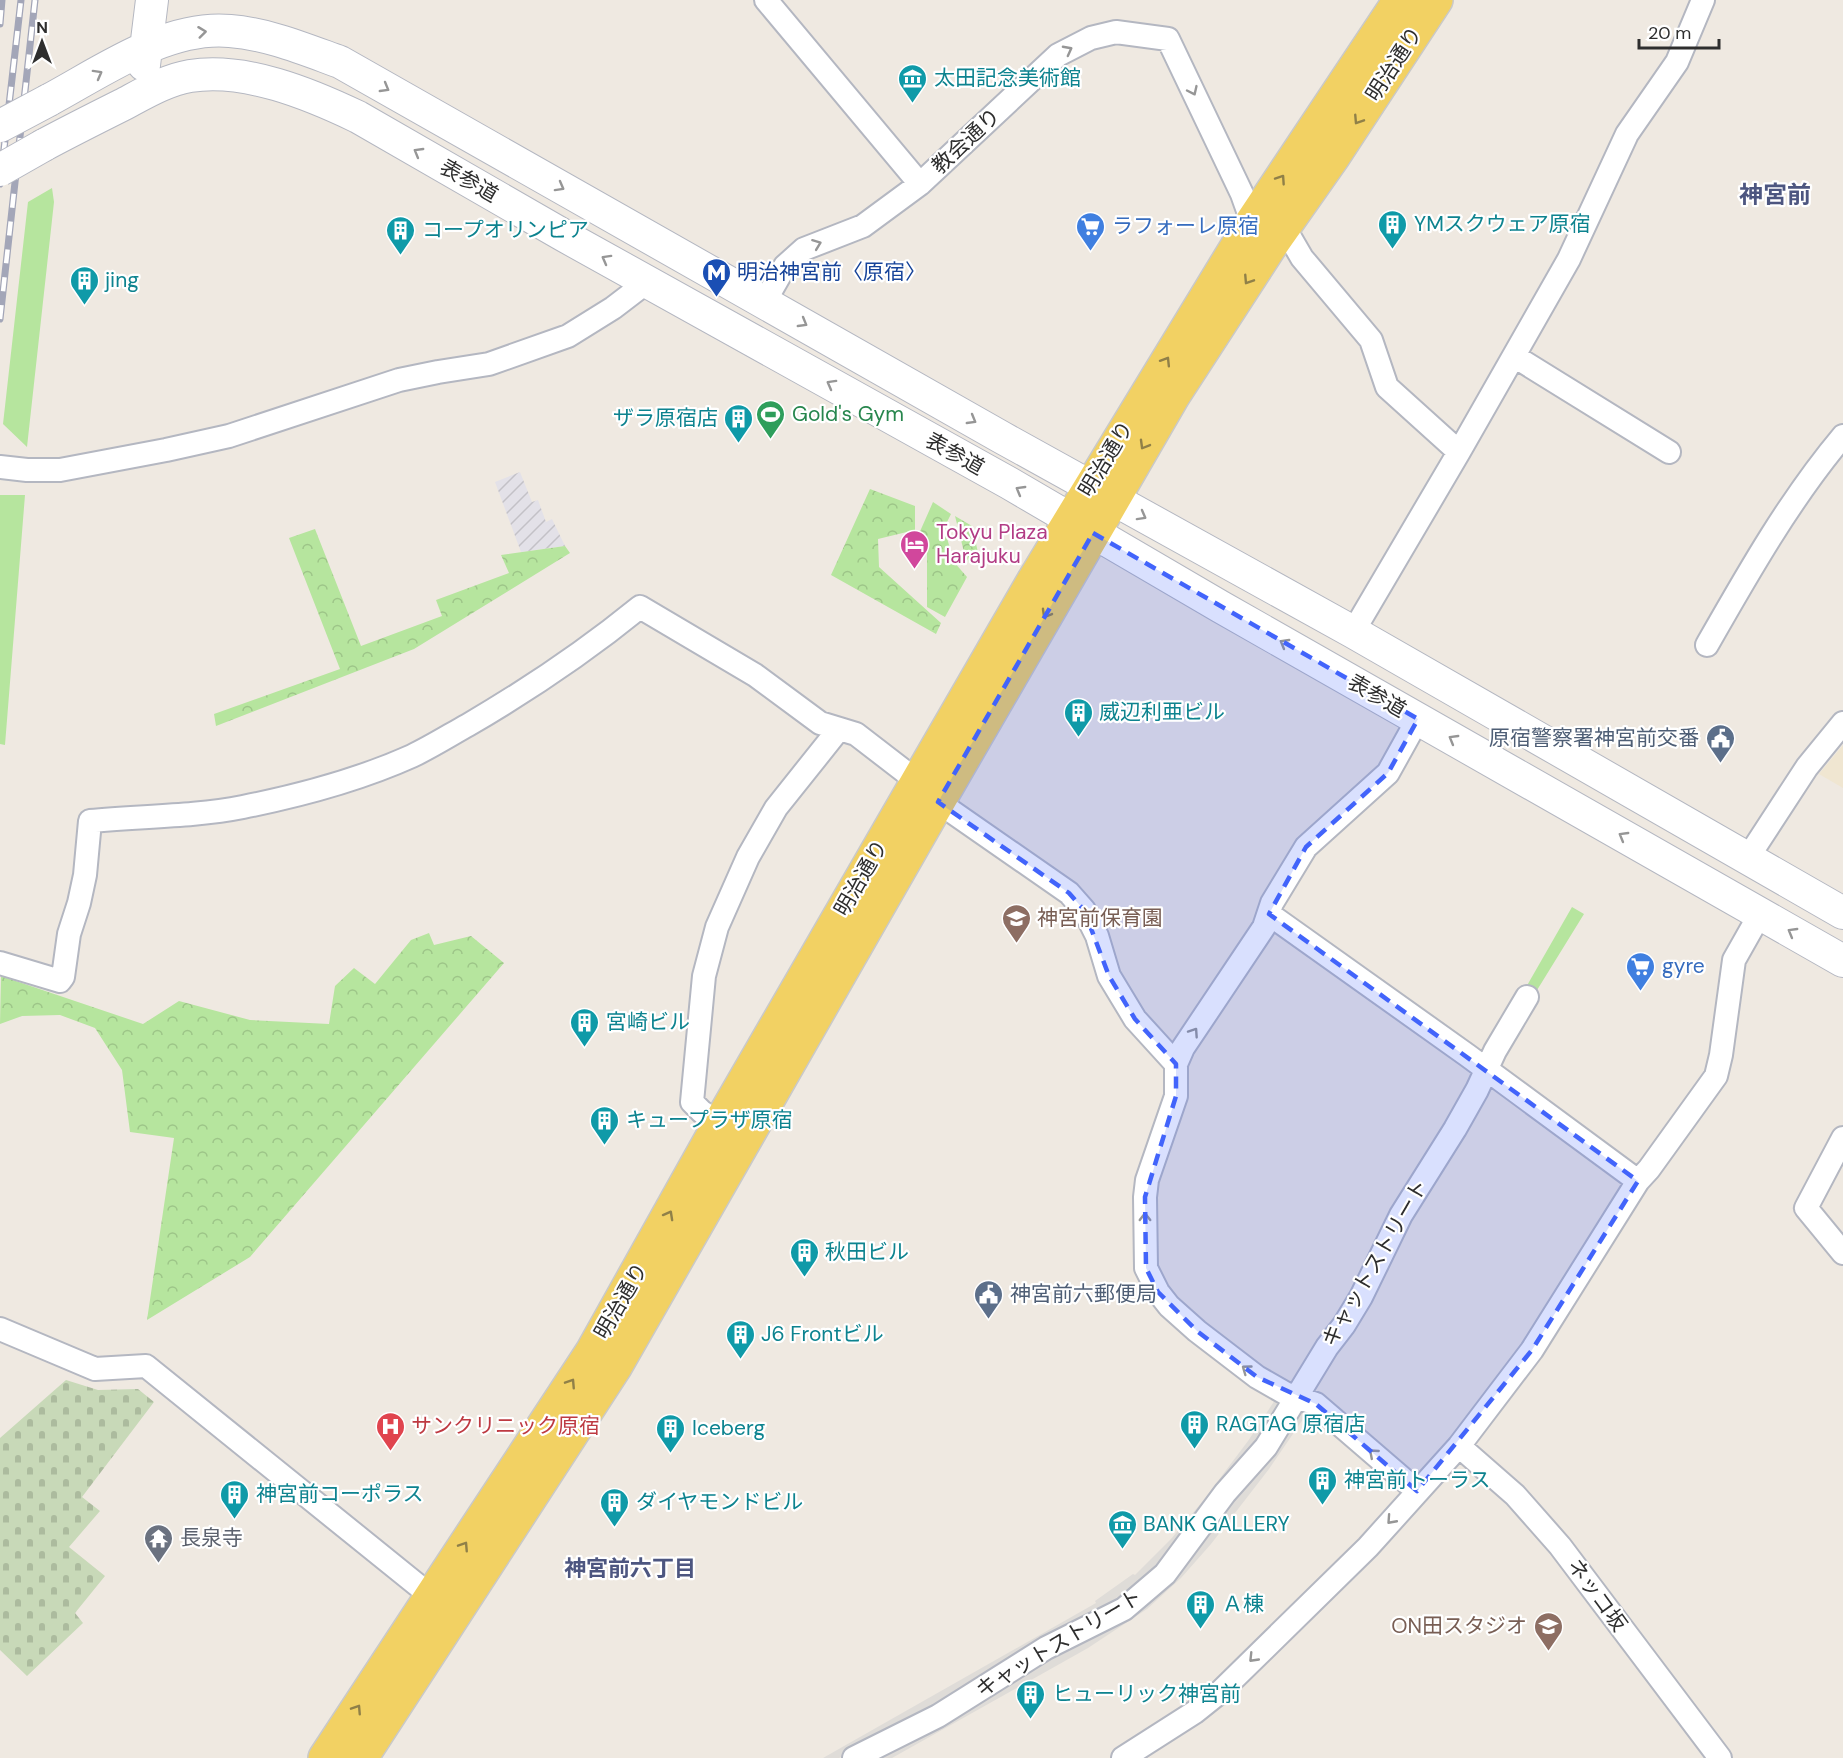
<svg xmlns="http://www.w3.org/2000/svg" width="1843" height="1758" font-family="'DM Sans','Noto Sans JP',sans-serif">
  <defs>
    <pattern id="industrial-furrows" width="10" height="10" patternUnits="userSpaceOnUse" patternTransform="scale(1.5)"><rect width="10" height="10" fill="#e3e1e8"/><path d="M-1 1l2-2M0 10L10 0M9 11l2-2" fill="none" stroke="#c3c1c7"/></pattern>
    <pattern id="forest-crowns" width="20" height="18" patternUnits="userSpaceOnUse" patternTransform="scale(1.5)"><rect width="20" height="18" fill="#b6e59e"/><path d="M2 6a3 3 0 1 1 6 0M12 15a3 3 0 1 1 6 0" fill="none" stroke="#9dc588"/></pattern>
    <pattern id="cemetery-stones" width="16" height="16" patternUnits="userSpaceOnUse" patternTransform="scale(1.5)"><rect width="16" height="16" fill="#c8d9b8"/><path d="M2 7V4a2 2 0 0 1 4 0v3zM10 15v-3a2 2 0 0 1 4 0v3z" fill="#acbb9e"/></pattern>
  </defs>
  <rect width="100%" height="100%" fill="#efe9e1"/>
  <path fill="url(#industrial-furrows)" d="M520 472 532 502 538 500 546 522 552 519 565 546 521 552 495 482Z"/>
  <path fill="#f0e6d1" d="M1843 745V788L1819 774Z"/>
  <path fill="#b6e59e" d="M52 188 54 202 27 447 3 424 28 202Z
    M0 495H25L5 745 0 744Z
    M1572 907 1584 914 1534 995 1525 989Z"/>
  <path fill="url(#forest-crowns)" d="M870 489 915 506V530L878 539 879 567 941 623 936 634 831 575Z
    M933 502 951 514 944 528 954 562 967 577 945 617 927 607V553L914 545Z
    M955 516 972 526 979 557 969 562 965 556Z
    M315 529 361 646 442 616 436 600 509 573 501 555 565 546 570 553 414 649 216 726 214 714 340 669 289 538Z
    M429 933 434 945 471 936 504 963 250 1257 147 1320 174 1138 130 1132 122 1070 95 1028 60 1015 22 1016 0 1024 1 976 143 1024 179 1001 250 1020 329 1024 335 986 354 968 375 984 411 940Z"/>
  <path fill="url(#cemetery-stones)" d="M66 1380 98 1390 138 1389 154 1402 82 1497 100 1511 69 1547 105 1576 75 1613 83 1623 27 1676 0 1650V1438Z"/>
  <path fill="#dfdcd8" d="M1277 1397 1281 1401 1270 1429 1265 1426 1262 1430 1264 1432 1254 1442 1259 1445 1166 1564 1161 1560 1153 1571 1151 1569 1148 1573 1151 1578 1145 1584H1136L1121 1596 1119 1605 1116 1606 1112 1602 1102 1608 962 1694 954 1692 937 1702 934 1710 923 1717 920 1712 915 1714 916 1716 903 1721 905 1726 839 1758H823L1096 1603 1095 1601 1133 1574 1135 1575 1171 1539 1202 1502 1248 1441Z
    M1310 1409 1269 1469 1211 1544 1181 1578 1147 1609 1088 1648 892 1758H868L1049 1653 1052 1658 1057 1656 1054 1651 1073 1642 1218 1514 1223 1517 1230 1505 1231 1506 1234 1501 1230 1498 1301 1411Z"/>
  <g fill="none" stroke-linecap="round" stroke-linejoin="round">
    <defs>
      <path id="street" d="M766 0 920 184
        M1284 227 1302 258 1371 340 1387 387 1459 452
        M765 301 785 266 804 249 863 226 920 184 1058 55 1091 38 1116 32 1168 39 1242 194 1252 222
        M1514 356 1669 452
        M0 467 27 470H60L166 450 229 436 399 380 438 372 489 364 568 336 613 308 647 282
        M1353 632 1459 452 1569 259 1627 134 1677 62 1703 0
        M1707 645C1748 573 1790 499 1843 436
        M938 802 1069 893 1084 910 1097 936 1109 976 1135 1019 1176 1064
        M1747 859 1807 767 1843 723
        M1269 914 1467 1055 1638 1181
        M0 963 60 981 63 977 69 934 79 903 85 875 90 821C140 816 193 817 243 807 298 796 361 779 412 756 431 747 450 735 468 725 528 690 586 651 640 607L755 675 820 723 856 734 917 781
        M720 1123 702 1112 692 1102 704 976 717 927 748 857 776 808 839 729
        M1843 1138 1806 1208 1843 1253
        M0 1329 95 1369 146 1366 431 1596
        M1459 1446 1515 1495 1560 1546 1720 1758
        M1417 1491 1316 1404 1285 1393 1257 1377 1197 1331 1169 1306 1158 1292 1146 1268 1145 1197 1147 1180 1176 1096V1064L1183 1048 1264 927 1272 903 1306 847 1388 773 1418 719
        M854 1758 938 1716 1046 1648 1124 1609 1165 1574 1225 1493 1266 1447 1327 1347 1344 1325 1361 1297 1401 1215 1455 1129 1477 1090 1495 1051 1527 997
        M1123 1758 1195 1712 1220 1692 1368 1547 1459 1446 1532 1350 1638 1181 1649 1169 1716 1076 1721 1055 1734 960 1760 914"/>
      <path id="secondary" d="M144 65 152 0
        M49 100C103 71 167 25 230 31 268 34 304 49 340 62L1001 437 1353 632 1843 913
        M44 145C70 131 96 118 122 105 143 94 166 80 190 76 245 67 310 94 358 117L563 235 1009 483 1221 607 1843 961"/>
      <path id="primary" d="M325 1758 592 1352 720 1123 1034 580 1252 222 1400 0
        M361 1758 615 1367 938 802 1173 396 1269 248 1333 157 1436 0"/>
    </defs>
    <use href="#street" stroke="#b4b7c1" stroke-width="26"/>
    <use href="#secondary" stroke="#b4b7c1" stroke-width="34"/>
    <use href="#primary" stroke="#c9c9c9" stroke-width="36"/>
    <use href="#street" stroke="#fff" stroke-width="22"/>
    <use href="#secondary" stroke="#fff" stroke-width="32"/>
    <use href="#primary" stroke="#f2d163" stroke-width="33"/>
    <defs>
      <path id="rail" d="M0 24 2 0
        M0 184 21 0
        M0 319 35 0"/>
    </defs>
    <use href="#rail" stroke="#a3a6b8" stroke-width="7"/>
    <use href="#rail" stroke="#fff" stroke-width="4.5" stroke-dasharray="14" stroke-linecap="butt"/>
    <defs>
      <path id="secondary-bridge" d="M0 126 49 100
        M0 170 44 145"/>
    </defs>
    <use href="#secondary-bridge" stroke="#b4b7c1" stroke-width="34" stroke-linecap="butt"/>
    <use href="#secondary-bridge" stroke="#fff" stroke-width="32"/>
  </g>
  <defs><path id="oneway-chevron" d="M-2-3.5L2.5 0L-2 3.5" fill="none" stroke-width="1.6" stroke-linecap="round" stroke-linejoin="round" transform="scale(1.5)"/></defs>
  <g stroke="#969696">
    <use href="#oneway-chevron" transform="translate(202 32) rotate(-7)"/>
    <use href="#oneway-chevron" transform="translate(1068 50) rotate(-28)"/>
    <use href="#oneway-chevron" transform="translate(98 74) rotate(-29)"/>
    <use href="#oneway-chevron" transform="translate(385 88) rotate(30)"/>
    <use href="#oneway-chevron" transform="translate(1193 91) rotate(65)"/>
    <use href="#oneway-chevron" transform="translate(418 152) rotate(-150)"/>
    <use href="#oneway-chevron" transform="translate(560 187) rotate(29)"/>
    <use href="#oneway-chevron" transform="translate(817 244) rotate(-21)"/>
    <use href="#oneway-chevron" transform="translate(606 259) rotate(-151)"/>
    <use href="#oneway-chevron" transform="translate(803 323) rotate(30)"/>
    <use href="#oneway-chevron" transform="translate(831 384) rotate(-151)"/>
    <use href="#oneway-chevron" transform="translate(972 420) rotate(30)"/>
    <use href="#oneway-chevron" transform="translate(1020 490) rotate(-150)"/>
    <use href="#oneway-chevron" transform="translate(1142 516) rotate(29)"/>
    <use href="#oneway-chevron" transform="translate(1284 643) rotate(-150)"/>
    <use href="#oneway-chevron" transform="translate(1453 739) rotate(-150)"/>
    <use href="#oneway-chevron" transform="translate(1623 836) rotate(-150)"/>
    <use href="#oneway-chevron" transform="translate(1792 932) rotate(-150)"/>
    <use href="#oneway-chevron" transform="translate(1194 1032) rotate(-56)"/>
    <use href="#oneway-chevron" transform="translate(1145 1217) rotate(-90)"/>
    <use href="#oneway-chevron" transform="translate(1246 1369) rotate(-144)"/>
    <use href="#oneway-chevron" transform="translate(1373 1453) rotate(-139)"/>
    <use href="#oneway-chevron" transform="translate(1391 1520) rotate(132)"/>
    <use href="#oneway-chevron" transform="translate(1253 1658) rotate(134)"/>
  </g>
  <g stroke="#908048">
    <use href="#oneway-chevron" transform="translate(1358 120) rotate(123)"/>
    <use href="#oneway-chevron" transform="translate(1281 179) rotate(-56)"/>
    <use href="#oneway-chevron" transform="translate(1248 280) rotate(123)"/>
    <use href="#oneway-chevron" transform="translate(1166 361) rotate(-58)"/>
    <use href="#oneway-chevron" transform="translate(1144 445) rotate(120)"/>
    <use href="#oneway-chevron" transform="translate(1046 614) rotate(120)"/>
    <use href="#oneway-chevron" transform="translate(669 1215) rotate(-61)"/>
    <use href="#oneway-chevron" transform="translate(571 1383) rotate(-57)"/>
    <use href="#oneway-chevron" transform="translate(464 1546) rotate(-57)"/>
    <use href="#oneway-chevron" transform="translate(357 1709) rotate(-57)"/>
  </g>
  <path fill="#4264fb" fill-opacity="0.2" stroke="#4264fb" stroke-width="4.5" stroke-dasharray="12 8" stroke-linejoin="round" d="M1093 533 1418 719 1388 773 1306 847 1269 914 1638 1181 1532 1350 1417 1491 1316 1404 1257 1377 1197 1331 1158 1292 1146 1268 1145 1197 1176 1096V1064L1135 1019 1109 976 1084 910 1069 893 938 802Z"/>
  <defs>
    <symbol id="museum-pin" viewBox="-11 -11 22 30"><path d="M0 17L-7.5 6A9.5 9.5 0 1 1 7.5 6Z" fill="#0f9aa8" stroke="#fff"/><path d="M0-6L6-3V-2H-6V-3ZM-5-1h2V3h-2ZM-1-1h2V3h-2ZM3-1h2V3H3ZM-6 4H6V6H-6Z" fill="#fff"/></symbol>
    <symbol id="building-pin" viewBox="-11 -11 22 30"><path d="M0 17L-7.5 6A9.5 9.5 0 1 1 7.5 6Z" fill="#0f9aa8" stroke="#fff"/><path d="M-4-6H4V6H1V3H-1V6H-4ZM-2.5-4.3h1.7v1.8h-1.7ZM.8-4.3h1.7v1.8H.8ZM-2.5-1h1.7V.8h-1.7ZM.8-1h1.7V.8H.8Z" fill="#fff"/></symbol>
    <symbol id="supermarket-pin" viewBox="-11 -11 22 30"><path d="M0 17L-7.5 6A9.5 9.5 0 1 1 7.5 6Z" fill="#3f7fe0" stroke="#fff"/><path d="M-6-5.5h2.5l.6 2H6L4.5 2H-2.5L-4.4-4H-6ZM-1.5 3.2a1.3 1.3 0 1 0 .1 0ZM3 3.2a1.3 1.3 0 1 0 .1 0Z" fill="#fff"/></symbol>
    <symbol id="metro-pin" viewBox="-11 -11 22 30"><path d="M0 17L-7.5 6A9.5 9.5 0 1 1 7.5 6Z" fill="#1a4fb4" stroke="#fff"/><path d="M-5.5 5V-5H-3L0 0L3-5H5.5V5H3V-.5L0 4L-3-.5V5Z" fill="#fff"/></symbol>
    <symbol id="stadium-pin" viewBox="-11 -11 22 30"><path d="M0 17L-7.5 6A9.5 9.5 0 1 1 7.5 6Z" fill="#2e9e5b" stroke="#fff"/><path d="M0-5a6.5 5 0 1 0 0 10a6.5 5 0 1 0 0-10ZM-3.5-1.8h7v3.6h-7Z" fill="#fff"/></symbol>
    <symbol id="hotel-pin" viewBox="-11 -11 22 30"><path d="M0 17L-7.5 6A9.5 9.5 0 1 1 7.5 6Z" fill="#d1479c" stroke="#fff"/><path d="M-6-4.5h1.5V1H6V5H4.5V3h-9V5H-6ZM-4 0a1.8 1.8 0 1 1 3.6 0ZM.5 0V-2.5h3Q6-2.5 6 0Z" fill="#fff"/></symbol>
    <symbol id="civic-pin" viewBox="-11 -11 22 30"><path d="M0 17L-7.5 6A9.5 9.5 0 1 1 7.5 6Z" fill="#5c6f8a" stroke="#fff"/><path d="M-.6-6.5H3V-4.5H.6V-3L4-1V1h2V6H-6V1h2V-1L-.6-3ZM-1.2 2.5V6h2.4V2.5Z" fill="#fff"/></symbol>
    <symbol id="school-pin" viewBox="-11 -11 22 30"><path d="M0 17L-7.5 6A9.5 9.5 0 1 1 7.5 6Z" fill="#8d6e63" stroke="#fff"/><path d="M0-5L7-2L0 1L-7-2ZM-4 1L0 2.5L4 1V4Q0 6-4 4Z" fill="#fff"/></symbol>
    <symbol id="hospital-pin" viewBox="-11 -11 22 30"><path d="M0 17L-7.5 6A9.5 9.5 0 1 1 7.5 6Z" fill="#e0444e" stroke="#fff"/><path d="M-5-5h3v3.5h4V-5h3V5h-3V1.5h-4V5h-3Z" fill="#fff"/></symbol>
    <symbol id="temple-pin" viewBox="-11 -11 22 30"><path d="M0 17L-7.5 6A9.5 9.5 0 1 1 7.5 6Z" fill="#6b7280" stroke="#fff"/><path d="M0-6L5-2H3V0L6.5 2.5H4V6H1.5V3h-3V6H-4V2.5H-6.5L-3 0V-2H-5Z" fill="#fff"/></symbol>
  </defs>
  <g fill-rule="evenodd">
    <use href="#museum-pin" x="896" y="62" width="33" height="45"/>
    <use href="#building-pin" x="1376" y="208" width="33" height="45"/>
    <use href="#supermarket-pin" x="1074" y="210" width="33" height="45"/>
    <use href="#building-pin" x="384" y="214" width="33" height="45"/>
    <use href="#metro-pin" x="700" y="256" width="33" height="45"/>
    <use href="#building-pin" x="68" y="264" width="33" height="45"/>
    <use href="#stadium-pin" x="754" y="398" width="33" height="45"/>
    <use href="#building-pin" x="722" y="402" width="33" height="45"/>
    <use href="#hotel-pin" x="898" y="528" width="33" height="45"/>
    <use href="#building-pin" x="1062" y="696" width="33" height="45"/>
    <use href="#civic-pin" x="1704" y="722" width="33" height="45"/>
    <use href="#school-pin" x="1000" y="902" width="33" height="45"/>
    <use href="#supermarket-pin" x="1624" y="950" width="33" height="45"/>
    <use href="#building-pin" x="568" y="1006" width="33" height="45"/>
    <use href="#building-pin" x="588" y="1104" width="33" height="45"/>
    <use href="#building-pin" x="788" y="1236" width="33" height="45"/>
    <use href="#civic-pin" x="972" y="1278" width="33" height="45"/>
    <use href="#building-pin" x="724" y="1318" width="33" height="45"/>
    <use href="#building-pin" x="1178" y="1408" width="33" height="45"/>
    <use href="#hospital-pin" x="374" y="1410" width="33" height="45"/>
    <use href="#building-pin" x="654" y="1412" width="33" height="45"/>
    <use href="#building-pin" x="1306" y="1464" width="33" height="45"/>
    <use href="#building-pin" x="218" y="1478" width="33" height="45"/>
    <use href="#building-pin" x="598" y="1486" width="33" height="45"/>
    <use href="#museum-pin" x="1106" y="1508" width="33" height="45"/>
    <use href="#temple-pin" x="142" y="1522" width="33" height="45"/>
    <use href="#building-pin" x="1184" y="1588" width="33" height="45"/>
    <use href="#school-pin" x="1532" y="1610" width="33" height="45"/>
    <use href="#building-pin" x="1014" y="1678" width="33" height="45"/>
  </g>
  <g text-anchor="middle" dominant-baseline="central" stroke-width="4.5" stroke-linejoin="round" paint-order="stroke">
    <g font-size="21" fill="#2e2e2e" stroke="#fff">
      <text transform="translate(1394 64) rotate(-57)">明治通り</text>
      <text transform="translate(966 141) rotate(-43)">教会通り</text>
      <text transform="translate(469 181) rotate(30)">表参道</text>
      <text transform="translate(955 454) rotate(29)">表参道</text>
      <text transform="translate(1106 459) rotate(-59)">明治通り</text>
      <text transform="translate(1377 696) rotate(30)">表参道</text>
      <text transform="translate(861 878) rotate(-60)">明治通り</text>
      <text transform="translate(1375 1263) rotate(-60)">キャットストリート</text>
      <text transform="translate(621 1301) rotate(-60)">明治通り</text>
      <text transform="translate(1597 1595) rotate(54)">ネッコ坂</text>
      <text transform="translate(1059 1643) rotate(-31)">キャットストリート</text>
    </g>
    <g font-size="21" fill="#0d838f" stroke="#fff" text-anchor="start">
      <text x="934" y="78">太田記念美術館</text>
      <text x="1414" y="224">YMスクウェア原宿</text>
      <text x="422" y="230">コープオリンピア</text>
      <text x="105" y="280">jing</text>
      <text x="718" y="418" text-anchor="end">ザラ原宿店</text>
      <text x="1099" y="712">威辺利亜ビル</text>
      <text x="606" y="1022">宮崎ビル</text>
      <text x="626" y="1120">キュープラザ原宿</text>
      <text x="825" y="1252">秋田ビル</text>
      <text x="761" y="1334">J6 Frontビル</text>
      <text x="1216" y="1424">RAGTAG 原宿店</text>
      <text x="692" y="1428">Iceberg</text>
      <text x="1344" y="1480">神宮前トーラス</text>
      <text x="256" y="1494">神宮前コーポラス</text>
      <text x="636" y="1502">ダイヤモンドビル</text>
      <text x="1143" y="1524">BANK GALLERY</text>
      <text x="1222" y="1604">Ａ棟</text>
      <text x="1052" y="1694">ヒューリック神宮前</text>
    </g>
    <g font-size="21" fill="#366cbe" stroke="#fff" text-anchor="start">
      <text x="1112" y="226">ラフォーレ原宿</text>
      <text x="1662" y="966">gyre</text>
    </g>
    <g font-size="21" fill="#164399" stroke="#fff" text-anchor="start">
      <text x="737" y="272">明治神宮前〈原宿〉</text>
    </g>
    <g font-size="21" fill="#27864d" stroke="#fff" text-anchor="start">
      <text x="792" y="414">Gold's Gym</text>
    </g>
    <g font-size="21" fill="#b23c85" stroke="#fff" text-anchor="start">
      <text x="936" y="532">Tokyu Plaza<tspan x="936" dy="24">Harajuku</tspan></text>
    </g>
    <g font-size="21" fill="#4e5e75" stroke="#fff" text-anchor="end">
      <text x="1699" y="738">原宿警察署神宮前交番</text>
      <text x="1010" y="1294" text-anchor="start">神宮前六郵便局</text>
    </g>
    <g font-size="21" fill="#785e54" stroke="#fff" text-anchor="start">
      <text x="1037" y="918">神宮前保育園</text>
      <text x="1527" y="1626" text-anchor="end">ON田スタジオ</text>
    </g>
    <g font-size="21" fill="#be3a42" stroke="#fff" text-anchor="start">
      <text x="411" y="1426">サンクリニック原宿</text>
    </g>
    <g font-size="21" fill="#5b616d" stroke="#fff" text-anchor="start">
      <text x="180" y="1538">長泉寺</text>
    </g>
    <g font-size="22" font-weight="bold" fill="#4d5680" stroke="#fff">
      <text x="630" y="1568">神宮前六丁目</text>
    </g>
    <g font-size="24" font-weight="bold" fill="#4d5680" stroke="#fff">
      <text x="1775" y="194">神宮前</text>
    </g>
  </g>
  <g transform="translate(42 42)" stroke="#ffffff" stroke-width="4.5" paint-order="stroke">
  <path d="M0-4.5L10 22L0 15L-10 22Z" fill="#2e2e2e"/>
  <text y="-9" font-size="16" font-weight="bold" text-anchor="middle" fill="#2e2e2e">N</text>
  </g>
  <path d="M1639 39v9h80v-9" fill="none" stroke="#2e2e2e" stroke-width="3"/>
  <text x="1648" y="39" font-size="18" fill="#2e2e2e" stroke="#ffffff" stroke-width="4.5" paint-order="stroke">20 m</text>
</svg>
